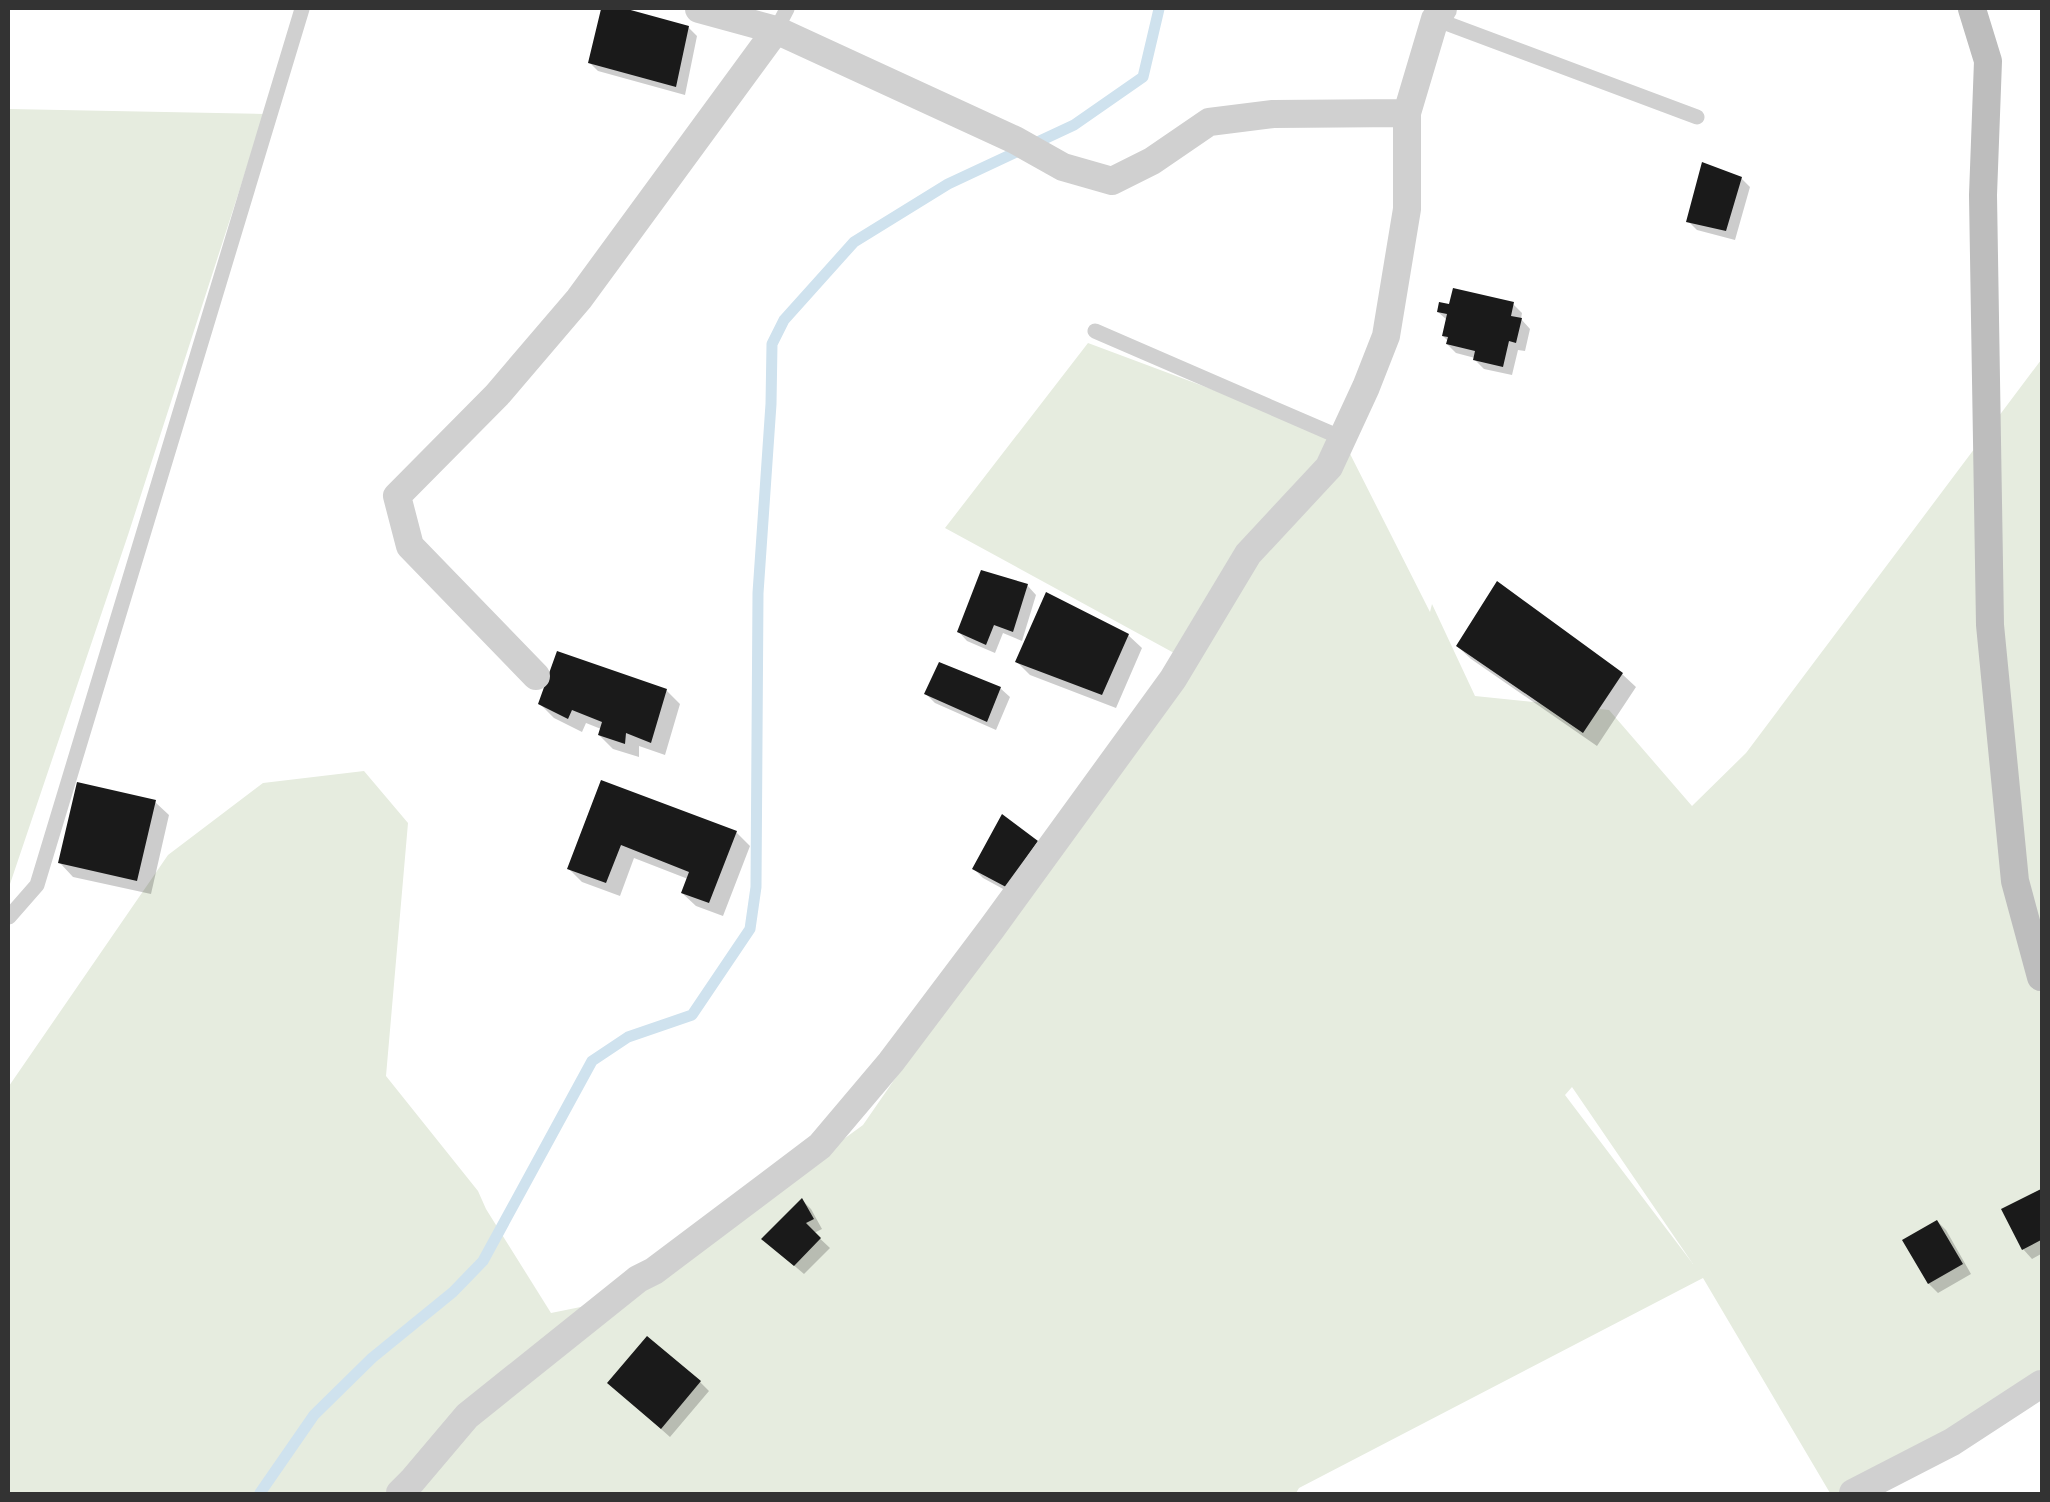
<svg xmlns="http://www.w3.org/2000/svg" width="2050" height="1502" font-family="Overpass,sans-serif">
  <rect width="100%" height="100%" fill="#fff"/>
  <path fill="#e6ecdf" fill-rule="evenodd" d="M9 109 264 114 128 535 9 887Z
    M1088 343 1342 438 1430 612 1432 604 1475 696 1609 710 1692 806 1746 753 2041 360V1382L1851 1493H1830L1703 1278 1299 1488 1296 1493H9V1086L168 855 263 783 364 771 408 823 386 1076 478 1191 486 1209 551 1313 625 1298 863 1125 1185 659 945 528ZM1572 1087 1693 1264 1565 1095Z"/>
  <path fill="#0003" d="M603 9H622L688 27 697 36 685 95 598 71 589 62Z
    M1741 178 1750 187 1735 240 1697 230 1688 221Z
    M1513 304 1522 313 1521 319 1530 329 1525 351 1518 350 1512 375 1484 369 1475 360V358L1456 353 1447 344 1448 341 1443 336 1447 320 1438 312 1450 306Z
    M1027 585 1036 595 1022 641 1003 633 995 653 967 641 958 631Z
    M1128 635 1142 648 1116 708 1030 675 1016 661Z
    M1457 646 1622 674 1636 687 1597 746 1471 659Z
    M1000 688 1010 697 996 730 935 703 926 694Z
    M666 690 680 704 665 755 639 746V757L613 749 599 735 601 729 586 723 582 732 554 718 540 704Z
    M601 781 736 832 750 846 723 916 696 906 682 893 688 879 634 858 620 896 582 882 568 868Z
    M155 802 169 815 151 894 73 877 60 863Z
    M1002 816 1037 842 1046 851 1016 896 983 878 974 869Z
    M2041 1190V1254L2032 1259 2023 1249 2003 1210Z
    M802 1200 811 1209 822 1229 814 1233 830 1248 804 1274 763 1239Z
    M1937 1221 1946 1230 1971 1274 1938 1293 1929 1284Z
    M700 1382 709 1391 670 1437 609 1383Z"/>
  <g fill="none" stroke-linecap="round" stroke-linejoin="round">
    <path stroke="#cfe2ee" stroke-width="11" d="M260 1493 314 1415 372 1358 453 1292 483 1261 592 1061 628 1037 692 1015 750 929 756 887 758 593 771 404 772 344 784 320 854 242 948 184 1074 125 1143 77 1159 9"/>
  </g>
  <path fill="#1a1a1a" d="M601 9H627L689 26 676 87 588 63Z
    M1702 162 1742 177 1726 231 1686 222Z
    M1453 288 1514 302 1511 316 1522 318 1516 343 1509 341 1503 367 1473 360 1475 351 1446 344 1448 337 1442 336 1447 314 1437 312 1439 302 1449 304Z
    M981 570 1028 584 1013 632 994 625 986 645 957 632Z
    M1497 581 1623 673 1583 733 1456 646Z
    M1046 592 1129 634 1102 695 1015 662Z
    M557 651 667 689 651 743 626 733 625 744 598 735 602 722 572 710 568 719 538 704Z
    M939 662 1001 687 987 722 924 694Z
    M601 780 737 831 709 903 681 893 689 872 621 845 606 883 567 869Z
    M77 782 156 800 137 881 58 863Z
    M1002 814 1038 841 1006 887 972 869Z
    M2041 1189V1240L2022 1250 2001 1209Z
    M802 1198 814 1219 806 1223 821 1238 794 1266 761 1239Z
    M1937 1220 1963 1264 1928 1284 1902 1240Z
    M647 1336 701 1381 661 1429 607 1383Z"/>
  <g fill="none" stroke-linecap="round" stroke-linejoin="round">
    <path stroke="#d0d0d0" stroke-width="15" d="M1435 19 1697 117
      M776 30 787 9
      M1095 331 1342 438
      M9 917 37 885 302 9"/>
    <path stroke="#d0d0d0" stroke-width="28" d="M699 9 776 30 1015 140 1063 167 1112 181 1152 161 1209 122 1273 114 1407 113
      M536 676 410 546 397 496 497 395 579 299 776 30
      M400 1493 412 1481 467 1416 638 1279 654 1271 820 1146 891 1062 992 928 1173 679 1248 554 1329 467 1366 387 1386 336 1407 209V113L1435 19 1443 9
      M1853 1493 1952 1442 2041 1384"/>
    <path stroke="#bdbdbd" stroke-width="28" d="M1972 9 1988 61 1983 195 1990 625 2015 881 2041 977"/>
  </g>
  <rect width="2050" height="1502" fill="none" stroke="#333333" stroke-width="20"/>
</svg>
